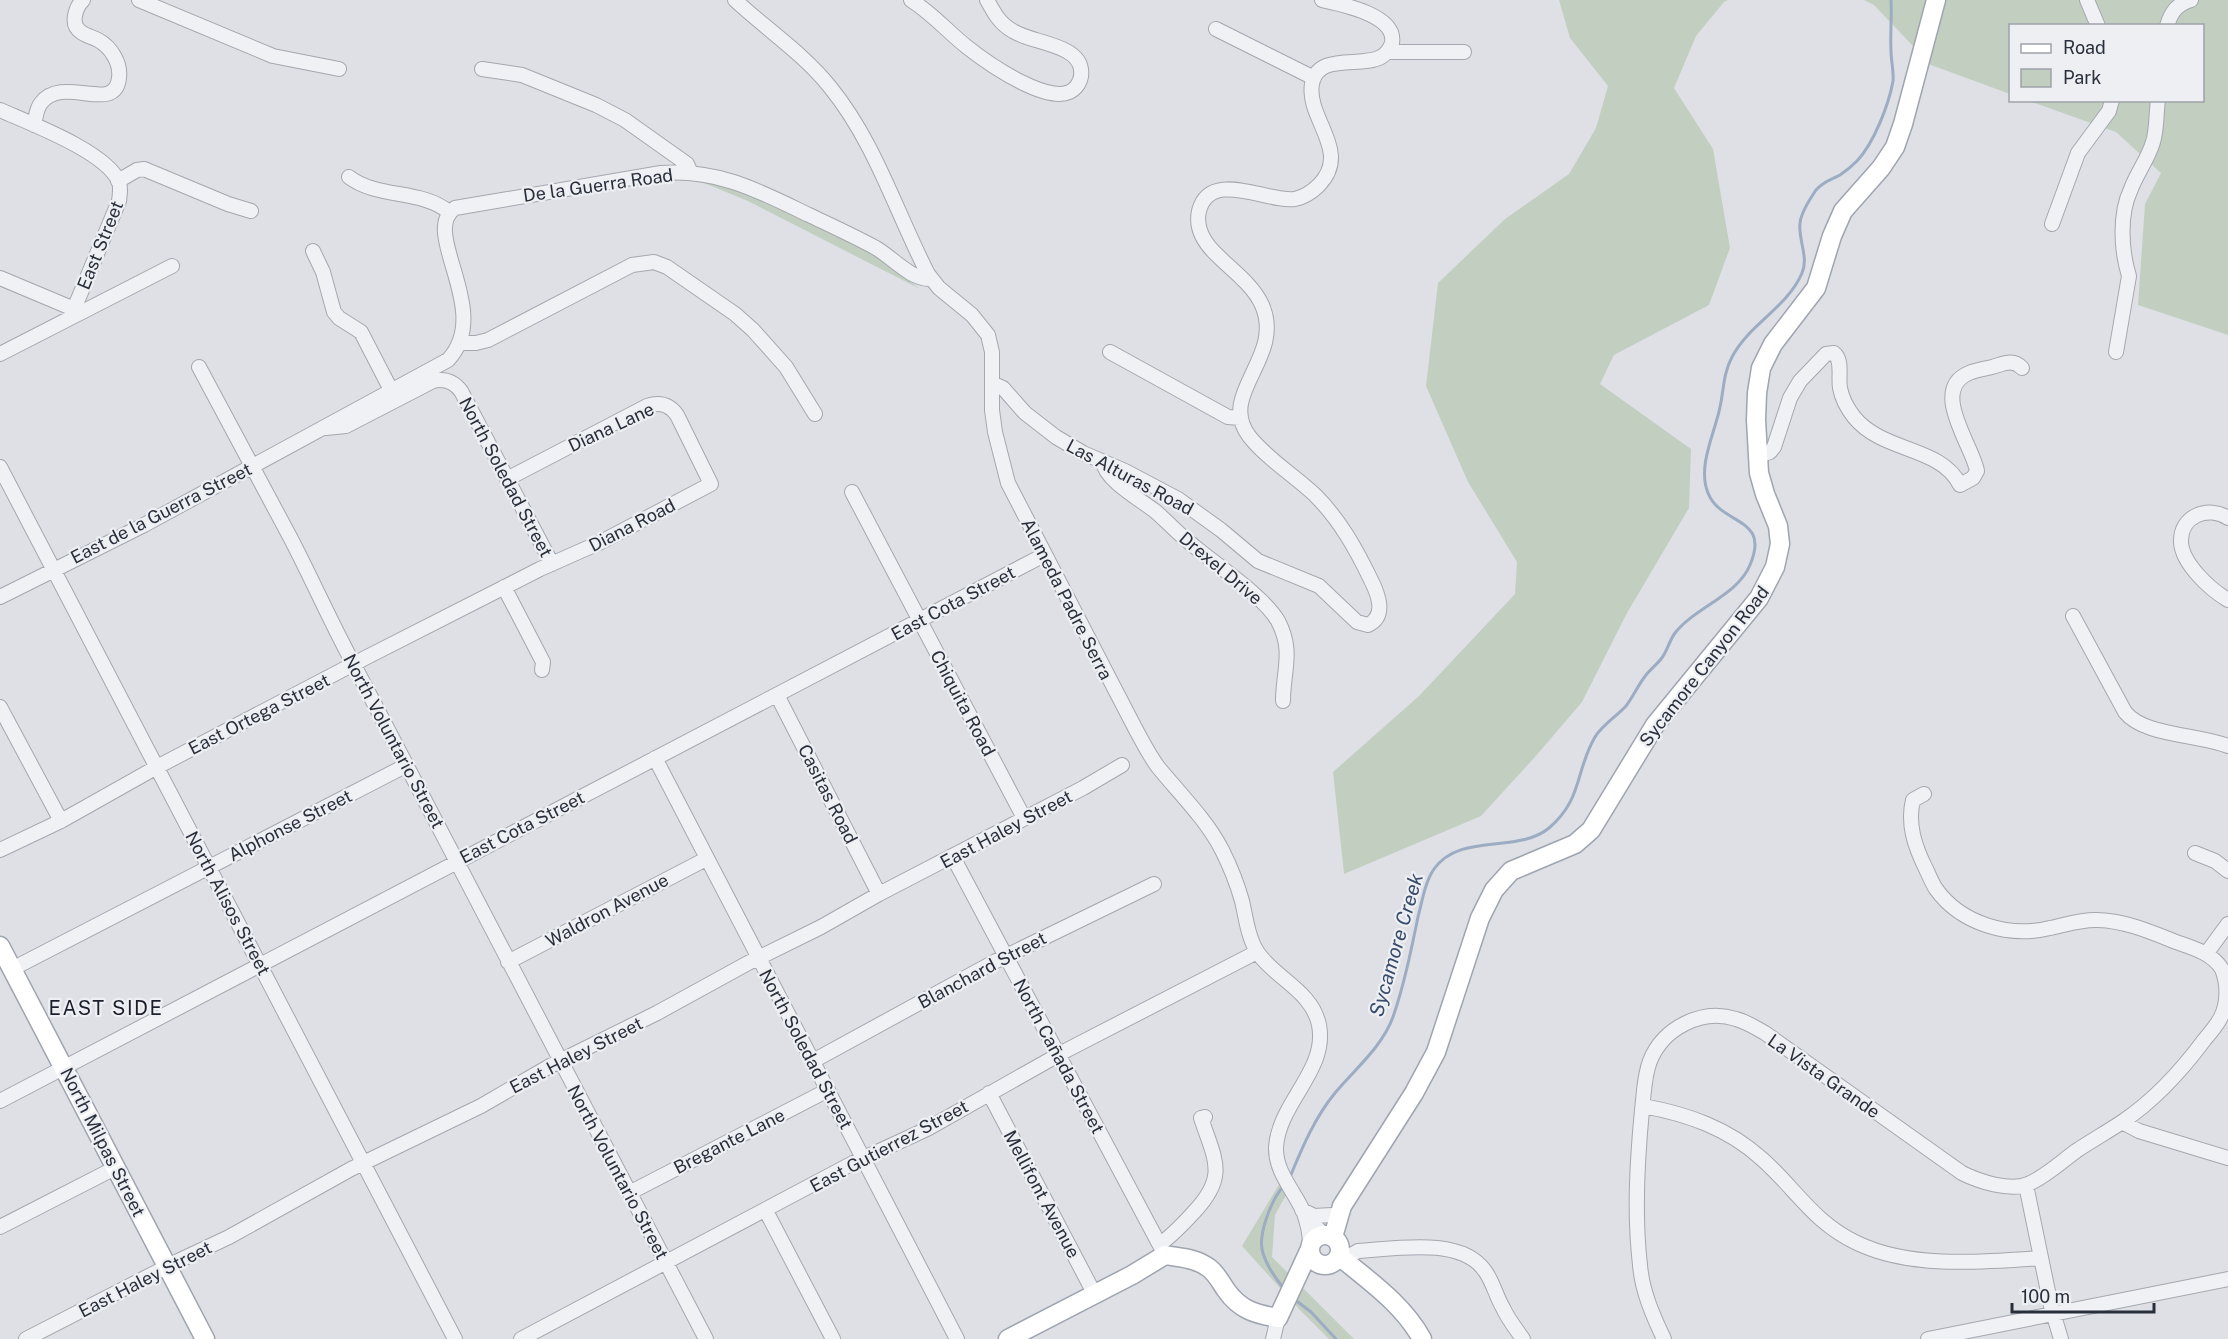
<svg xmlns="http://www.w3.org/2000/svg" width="2228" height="1339" font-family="'Public Sans',sans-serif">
  <rect width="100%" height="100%" fill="#dee0e6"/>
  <path fill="#c2cfc0" d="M1559 0H1728L1724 2 1696 36 1674 88 1713 149 1730 248 1709 305 1614 355 1600 384 1691 449 1689 508 1627 613 1582 702 1535 757 1481 816 1344 874 1333 772 1419 696 1515 594 1517 562 1468 482 1426 386 1438 283 1505 219 1569 174 1596 128 1608 86 1570 38Z
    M1864 0H2228V335L2138 305 2145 204 2161 173 2116 132 2029 101 2202 100V26H2010V94L1931 65 1874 5Z
    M688 178 715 182 749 192 869 252 920 289 748 201 709 185Z
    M1280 1183 1286 1195 1275 1215 1272 1257 1354 1339H1329L1300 1310 1242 1246Z"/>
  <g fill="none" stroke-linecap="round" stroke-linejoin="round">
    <path stroke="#9cacc2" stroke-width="3" d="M1290 1177C1302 1148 1315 1117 1335 1093 1355 1069 1382 1047 1393 1017 1404 985 1411 951 1418 917 1422 902 1425 882 1434 869 1460 832 1518 854 1549 828 1583 799 1575 771 1595 737 1603 724 1616 717 1626 706 1633 697 1638 685 1646 675 1650 670 1656 665 1661 659 1667 652 1669 641 1675 633 1694 608 1738 595 1750 565 1771 516 1721 526 1708 493 1697 466 1715 433 1720 407 1724 389 1723 374 1732 357 1749 324 1787 308 1802 273 1809 257 1798 240 1800 223 1801 212 1810 199 1816 190 1824 181 1831 180 1840 175 1846 171 1852 166 1857 161 1874 143 1889 104 1893 81 1894 71 1891 61 1891 51 1890 34 1892 17 1891 0
      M1281 1189C1271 1202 1257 1236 1263 1253 1267 1267 1276 1279 1285 1290
      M1294 1299 1311 1312 1336 1339"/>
    <defs>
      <path id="minor" d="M139 0 273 56 339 69
        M735 0C766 29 804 54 830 87 875 142 896 212 928 274L939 288 972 315 988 335 992 352V410L995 432 1008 483 1135 728C1142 741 1149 755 1158 767 1180 794 1206 819 1222 850 1230 866 1237 883 1242 901 1246 918 1248 938 1258 953 1276 979 1312 991 1319 1025 1328 1070 1279 1102 1276 1147 1275 1172 1295 1192 1304 1213 1307 1222 1310 1235 1310 1244
        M911 0C933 14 948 32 967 47 986 62 1056 112 1076 87 1080 82 1082 76 1081 70 1079 44 1031 43 1013 31 1000 24 994 13 987 0
        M2087 0 2098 26
        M2167 26C2171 12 2177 4 2191 0
        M1216 29 1314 78
        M1387 52H1464
        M482 69 522 75 596 105 625 120 680 159 687 164 691 173
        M0 110C29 123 107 152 119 182 121 188 120 194 119 201L74 309
        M34 125C36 118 36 109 41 103 63 74 115 115 119 78 121 63 111 47 98 40 93 37 86 36 81 32 70 25 75 8 83 0
        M349 177C378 199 421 189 449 212
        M118 181 137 170 144 169 228 204 251 211
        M2052 224 2078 153 2109 111 2112 100
        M313 251 323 272 334 312 339 318 361 332 391 390
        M0 278 74 309
        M460 343H476L488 340 632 265 654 262 667 267 735 314 753 330 786 367 815 414
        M1110 352 1228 417 1240 418
        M2116 352 2129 276C2121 250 2119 214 2131 189 2137 173 2148 159 2153 142 2157 130 2156 114 2158 100
        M0 354 172 266
        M199 367C229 424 260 480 290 537 312 579 331 623 354 665 472 889 588 1114 706 1339
        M992 383 1003 388 1025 413 1056 437 1083 453 1125 471 1178 499 1221 530 1258 561 1319 586 1357 622 1368 625C1387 616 1378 594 1371 580 1356 549 1340 520 1315 495 1294 475 1267 459 1249 436 1217 393 1285 358 1262 305 1253 285 1233 271 1218 256 1206 245 1195 229 1199 211 1210 168 1268 203 1295 199 1304 197 1313 191 1319 185 1352 151 1306 119 1312 84 1318 52 1361 68 1381 57 1386 54 1390 49 1392 43 1397 15 1341 4 1322 0
        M326 428 346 426 433 381C445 378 454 382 461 391L552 564
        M1758 456 1770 452 1774 447 1790 398 1800 381 1826 354 1834 353C1843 360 1838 377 1840 388 1842 399 1847 408 1854 417 1883 453 1941 446 1960 485L1973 478 1977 471C1973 446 1929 390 1969 373 1976 370 1984 369 1992 367 2003 364 2013 358 2022 368
        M1103 462C1105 480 1141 500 1155 511 1167 521 1177 533 1189 542 1212 562 1264 596 1278 621 1294 651 1283 671 1283 701
        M0 467 455 1339
        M852 492 1024 818
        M2228 518C2208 505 2180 516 2181 542 2182 564 2211 590 2228 600
        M504 587 543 662 542 670
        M0 597 144 525 448 360C494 311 419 232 455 208L661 173C719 169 759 191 809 215 832 226 854 236 876 248 893 258 911 280 931 279
        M2073 616 2125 712C2144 736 2197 734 2228 746
        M777 695 879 894
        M0 707 61 821
        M655 758 957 1339
        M0 850 61 821 157 767 367 657 540 569 601 542 711 484 677 415C669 404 659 402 647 406L507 479
        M2195 853 2215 861 2228 871
        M953 857 1165 1255
        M2206 954 2228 924
        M508 962 706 859
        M12 969 407 765
        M813 1061 996 961 1154 884
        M989 1093 1095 1295
        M0 1101 1044 555
        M1643 1106C1687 1114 1728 1128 1762 1159 1796 1189 1813 1222 1857 1243 1911 1269 1983 1262 2041 1258
        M2122 1122 2139 1131 2228 1158
        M2026 1185 2051 1306 2061 1339
        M631 1192 828 1090
        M1302 1210 1314 1216 1332 1215
        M766 1211 833 1339
        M1306 1216 1323 1234
        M0 1227 115 1168
        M1160 1244C1173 1235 1183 1224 1194 1212 1228 1176 1215 1160 1201 1118L1205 1117
        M1339 1256 1351 1255 1358 1251C1394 1249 1461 1236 1485 1271 1493 1282 1496 1296 1503 1308 1508 1319 1516 1329 1523 1339
        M26 1339 178 1261 229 1237 351 1169 481 1106 550 1066 657 1013 748 963 821 927 879 894 1083 788 1122 765
        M521 1339 853 1163 927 1129 1067 1050 1257 952
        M1273 1339 1278 1318
        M1664 1339C1653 1316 1642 1291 1640 1265 1634 1214 1637 1162 1642 1110 1644 1094 1644 1076 1650 1061 1663 1028 1702 1008 1736 1019 1747 1022 1756 1028 1765 1033L1962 1173C1978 1181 2010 1192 2028 1184 2045 1177 2061 1162 2076 1151 2091 1141 2107 1132 2122 1122 2155 1100 2182 1070 2205 1039 2211 1032 2217 1025 2221 1017 2228 1003 2228 984 2222 969 2212 953 2193 948 2176 942 2151 932 2126 921 2098 920 2081 919 2066 925 2050 928 2009 938 1961 924 1936 889 1932 883 1929 875 1926 869 1915 847 1907 824 1913 800L1924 794
        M1928 1339 2228 1279"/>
      <path id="major" d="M0 946 205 1339
        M1310 1250a15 15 0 1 1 30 0a15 15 0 1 1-30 0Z
        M1333 1237 1342 1206 1414 1093 1436 1052 1480 918 1494 890 1511 871 1575 844 1591 830 1655 725 1759 598 1775 567 1780 544 1778 526 1765 494 1759 473 1756 420 1757 393 1761 368 1773 344 1816 288 1832 236 1843 211 1881 168 1895 147 1903 124 1936 0
        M1339 1256C1369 1281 1403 1304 1422 1339
        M1008 1339 1132 1275 1165 1255C1181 1258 1196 1258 1209 1268 1217 1274 1221 1283 1226 1290 1240 1310 1255 1314 1278 1318L1309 1251"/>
    </defs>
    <use href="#minor" stroke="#a4a7af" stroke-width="16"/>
    <use href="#major" stroke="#9ea4b0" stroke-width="21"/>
    <use href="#minor" stroke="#f0f1f4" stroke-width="14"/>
    <use href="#major" stroke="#fff" stroke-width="18"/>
  </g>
  <g text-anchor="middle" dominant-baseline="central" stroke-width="4.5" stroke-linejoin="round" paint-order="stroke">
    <g font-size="18" fill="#292e3b" stroke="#edeff3">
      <text transform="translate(598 185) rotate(-8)">De la Guerra Road</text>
      <text transform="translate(100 245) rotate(-68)">East Street</text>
      <text transform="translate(611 427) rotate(-25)">Diana Lane</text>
      <text transform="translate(506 477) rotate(62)">North Soledad Street</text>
      <text transform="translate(1130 477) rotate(28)">Las Alturas Road</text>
      <text transform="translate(161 513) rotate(-27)">East de la Guerra Street</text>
      <text transform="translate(632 525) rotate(-27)">Diana Road</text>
      <text transform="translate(1221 568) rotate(40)">Drexel Drive</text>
      <text transform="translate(1067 599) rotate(63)">Alameda Padre Serra</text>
      <text transform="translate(953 603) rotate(-28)">East Cota Street</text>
      <text transform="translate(1704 666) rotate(-52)">Sycamore Canyon Road</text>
      <text transform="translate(963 703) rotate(62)">Chiquita Road</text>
      <text transform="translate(259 714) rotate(-27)">East Ortega Street</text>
      <text transform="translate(394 741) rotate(62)">North Voluntario Street</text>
      <text transform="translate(828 794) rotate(63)">Casitas Road</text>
      <text transform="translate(290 825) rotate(-27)">Alphonse Street</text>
      <text transform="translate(522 827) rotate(-27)">East Cota Street</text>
      <text transform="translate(1006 829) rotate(-28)">East Haley Street</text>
      <text transform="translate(228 903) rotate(62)">North Alisos Street</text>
      <text transform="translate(607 910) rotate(-28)">Waldron Avenue</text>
      <text transform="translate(982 970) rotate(-28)">Blanchard Street</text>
      <text transform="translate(806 1049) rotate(62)">North Soledad Street</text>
      <text transform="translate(576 1055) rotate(-27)">East Haley Street</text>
      <text transform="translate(1059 1056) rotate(62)">North Cañada Street</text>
      <text transform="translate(1824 1076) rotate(35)">La Vista Grande</text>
      <text transform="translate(729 1141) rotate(-27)">Bregante Lane</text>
      <text transform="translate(103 1142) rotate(63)">North Milpas Street</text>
      <text transform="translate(889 1146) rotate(-28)">East Gutierrez Street</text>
      <text transform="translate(618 1172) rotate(62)">North Voluntario Street</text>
      <text transform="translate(1042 1194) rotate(62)">Mellifont Avenue</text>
      <text transform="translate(145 1279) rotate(-27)">East Haley Street</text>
    </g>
    <g font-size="20" font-style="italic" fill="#374b6a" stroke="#edeff3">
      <text transform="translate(1396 945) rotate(-74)">Sycamore Creek</text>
    </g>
    <g font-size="20" letter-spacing="1.5" fill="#1b1f2b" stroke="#edeff3">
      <text x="106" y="1008">EAST SIDE</text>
    </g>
  </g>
  <rect x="2009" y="24" width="195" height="78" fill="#edeff3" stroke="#9fa2a9" stroke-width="1.5"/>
  <rect x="2021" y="44" width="30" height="9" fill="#ffffff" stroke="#9fa2a9" stroke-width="1.5"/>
  <text x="2063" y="54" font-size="18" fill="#292e3b">Road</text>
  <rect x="2021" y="69" width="30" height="18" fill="#c2cfc0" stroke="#9fa2a9" stroke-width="1.5"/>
  <text x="2063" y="84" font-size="18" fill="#292e3b">Park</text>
  <path d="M2012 1303v9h142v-9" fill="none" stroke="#292e3b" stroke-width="3"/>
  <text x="2021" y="1303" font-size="18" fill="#292e3b" stroke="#edeff3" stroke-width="4.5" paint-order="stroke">100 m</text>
</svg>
